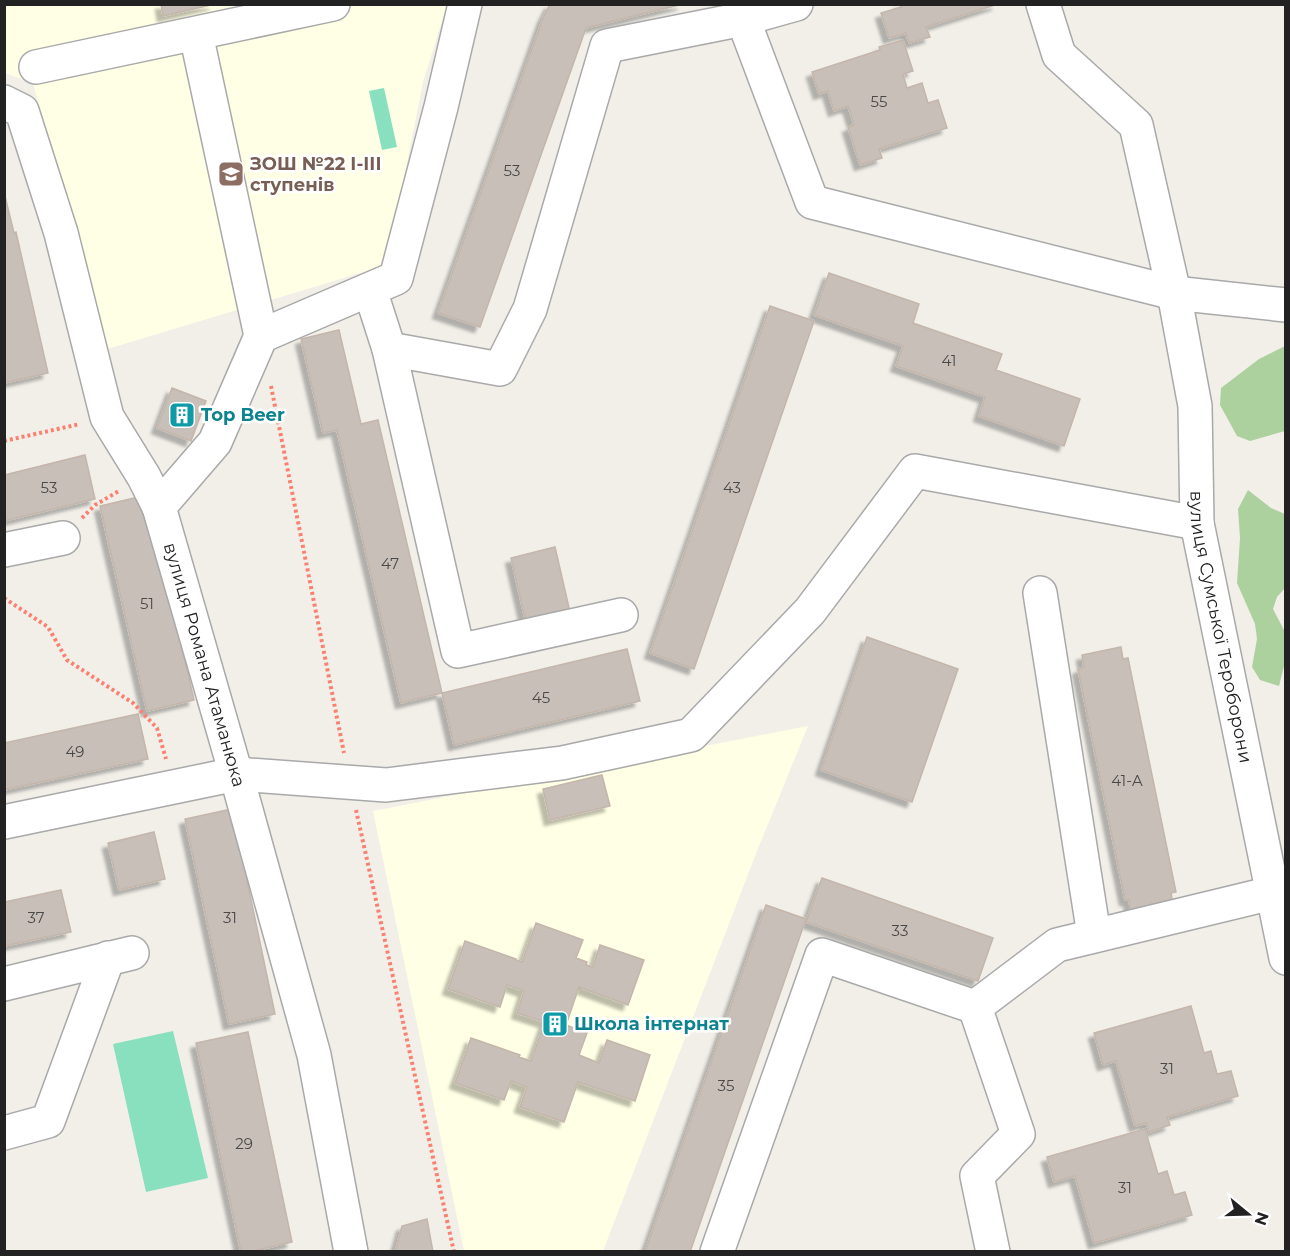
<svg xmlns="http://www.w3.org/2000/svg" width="1290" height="1256" font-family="Montserrat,sans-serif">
  <defs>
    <filter id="shadow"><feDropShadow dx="-5.5" dy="5.5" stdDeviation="1.5" flood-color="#0004"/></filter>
  </defs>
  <rect width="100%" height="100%" fill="#f2efe9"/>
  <path fill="#ffffe5" d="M4 5H447L423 82 387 265 104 350 33 83 5 73Z
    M808 726 757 851 603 1251H464L373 811Z"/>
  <path fill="#add19e" d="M1285 346V431L1250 441 1237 436 1220 405 1221 388 1259 359Z
    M1248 490 1271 508 1285 514V588L1277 597 1273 609 1285 632V662L1279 686 1260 680 1252 667 1257 639 1255 624 1237 583 1240 538 1238 509Z"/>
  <path fill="#88e0be" d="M384 88 397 147 382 150 369 91Z
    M173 1031 208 1178 146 1192 113 1044Z"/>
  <path fill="#c7bfb8" stroke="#c4b6ab" stroke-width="1.5" filter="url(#shadow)" d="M161 4H215L163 16Z
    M550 4H683L586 28 480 327 438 313 543 18Z
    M900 4H998L926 27 930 37 909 43 906 33 889 38 881 13 901 7Z
    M903 40 913 71 903 74 907 88 922 83 928 103 938 100 947 128 879 149 882 158 860 165 848 127 854 125 848 106 834 111 828 91 819 94 812 72 880 50 879 47Z
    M4 192 14 233 16 232 48 373 4 383Z
    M829 273 919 304 913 323 1002 354 996 370 1080 399 1064 446 979 416 985 397 896 366 903 346 814 315Z
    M770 306 814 321 694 669 650 653Z
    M339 330 361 424 378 420 442 693 401 703 337 430 323 433 301 339Z
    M172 388 206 401 191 441 157 428Z
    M85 455 95 499 4 521V475Z
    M147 495 194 700 147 711 100 506Z
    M555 547 570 612 526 623 511 558Z
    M867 637 958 669 912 802 821 770Z
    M1121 647 1123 659 1128 658 1176 892 1171 893 1173 905 1131 913 1129 900H1125L1078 669 1084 667 1082 655Z
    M627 649 640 701 454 745 442 693Z
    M138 714 148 759 4 790V743Z
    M602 775 610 806 550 820 543 789Z
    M232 809 275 1014 229 1024 185 819Z
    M154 832 165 879 119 890 108 843Z
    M822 878 993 938 978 981 806 922Z
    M61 890 71 932 4 946V902Z
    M766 905 806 919 690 1252H645Z
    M536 923 583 940 576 958 587 962 586 965 593 967 600 945 644 960 628 1005 579 987 566 1025 587 1033 579 1055 599 1063 607 1040 650 1055 635 1101 578 1082 564 1122 520 1107 527 1087 511 1081 504 1100 455 1083 471 1038 520 1055 519 1057 531 1061 545 1022 517 1013 524 991 507 985 500 1007 448 989 465 941 516 959V960L522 962Z
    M1191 1006 1204 1053 1211 1051 1217 1074 1231 1071 1238 1096 1167 1117 1170 1125 1149 1132 1146 1123 1135 1126 1116 1061 1103 1065 1094 1033Z
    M248 1032 292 1242 250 1252H241L196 1043Z
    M1145 1129 1158 1174 1167 1171 1174 1195 1185 1192 1192 1215 1094 1243 1075 1176 1054 1182 1047 1157Z
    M427 1219 433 1252H395L402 1226Z"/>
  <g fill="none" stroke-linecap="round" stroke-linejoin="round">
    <defs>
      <g id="minor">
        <path id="s1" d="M1043 4 1059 55 1136 125 1174 293 1195 406 1197 523 1286 958"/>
        <path d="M743 19 796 4"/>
        <path d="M196 34 261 336"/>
        <path d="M36 67 333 4"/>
        <path id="s2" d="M4 102 22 111 61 233 107 417 144 477 159 507 236 774 314 1055 351 1252"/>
        <path d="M370 290 389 349"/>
        <path d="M159 507 215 442 261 336 396 278 441 107 465 4"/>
        <path d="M4 550 63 538"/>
        <path d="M1040 593 1094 935"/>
        <path d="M621 615 458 651 389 349 500 369 530 309 607 46 743 19 812 202 1174 293 1286 305"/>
        <path d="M4 822 236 774 386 785 562 763 691 735 810 611 915 471 1197 523"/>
        <path d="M4 984 132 953"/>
        <path d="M975 1007 1018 1134 977 1176 993 1252"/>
        <path d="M4 1133 48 1121 108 958"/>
        <path d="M717 1252 822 955 975 1007 1057 945 1272 893"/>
      </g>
    </defs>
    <use href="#minor" stroke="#a9a9a9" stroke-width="36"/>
    <path stroke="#fa8072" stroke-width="4" stroke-dasharray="3 3" stroke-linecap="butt" d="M271 386 344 753
      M4 441 80 424
      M82 518 95 505 119 491
      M4 598 48 627 67 660 133 703 157 728 166 759
      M356 810 454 1252"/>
    <use href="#minor" stroke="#fff" stroke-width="33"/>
  </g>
  <defs>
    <symbol id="school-square" viewBox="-11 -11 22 22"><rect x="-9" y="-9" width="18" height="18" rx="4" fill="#8d6e63" stroke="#fff"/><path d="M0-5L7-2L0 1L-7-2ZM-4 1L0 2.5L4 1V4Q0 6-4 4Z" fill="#fff"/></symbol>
    <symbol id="building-square" viewBox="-11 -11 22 22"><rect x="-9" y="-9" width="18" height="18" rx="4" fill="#0f9aa8" stroke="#fff"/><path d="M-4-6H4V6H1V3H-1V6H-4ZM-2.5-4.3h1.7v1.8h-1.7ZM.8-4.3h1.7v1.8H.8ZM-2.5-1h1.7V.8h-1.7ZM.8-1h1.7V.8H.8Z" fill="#fff"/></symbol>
  </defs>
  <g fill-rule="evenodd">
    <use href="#school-square" x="216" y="159" width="30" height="30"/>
    <use href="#building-square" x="167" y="400" width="30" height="30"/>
    <use href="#building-square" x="540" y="1009" width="30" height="30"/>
  </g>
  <g text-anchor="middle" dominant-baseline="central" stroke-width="5" stroke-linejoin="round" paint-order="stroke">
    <g font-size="15" fill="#4b4948">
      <text x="879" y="101">55</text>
      <text x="512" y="170">53</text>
      <text x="949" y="360">41</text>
      <text x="49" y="487">53</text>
      <text x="732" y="487">43</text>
      <text x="390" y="563">47</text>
      <text x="147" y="603">51</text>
      <text x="541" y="697">45</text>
      <text x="75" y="751">49</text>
      <text x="1127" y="780">41-А</text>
      <text x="36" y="917">37</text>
      <text x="230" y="917">31</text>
      <text x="900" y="930">33</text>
      <text x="1167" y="1068">31</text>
      <text x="726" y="1085">35</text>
      <text x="244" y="1143">29</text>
      <text x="1125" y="1187">31</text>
    </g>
    <g font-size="18" font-weight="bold" fill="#785e54" stroke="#fff" text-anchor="start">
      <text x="250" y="164">ЗОШ №22 І-ІІІ<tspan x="250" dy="21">ступенів</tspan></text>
    </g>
    <g font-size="18" font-weight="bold" fill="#0d838f" stroke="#fff" text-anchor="start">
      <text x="201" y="415">Top Beer</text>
      <text x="574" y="1024">Школа інтернат</text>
    </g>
    <g font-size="18" fill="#222" stroke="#fff">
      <text stroke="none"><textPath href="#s1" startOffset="668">вулиця Сумської Тероборони</textPath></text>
      <text stroke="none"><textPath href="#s2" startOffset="606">вулиця Романа Атаманюка</textPath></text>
    </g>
  </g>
  <rect width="1290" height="1256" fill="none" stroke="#222222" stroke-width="12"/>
  <g transform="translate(1248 1214) rotate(109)" stroke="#ffffff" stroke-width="4.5" paint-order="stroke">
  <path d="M0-4.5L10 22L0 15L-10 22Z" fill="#222222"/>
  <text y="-9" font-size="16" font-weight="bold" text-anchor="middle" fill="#222222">N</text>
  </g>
</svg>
